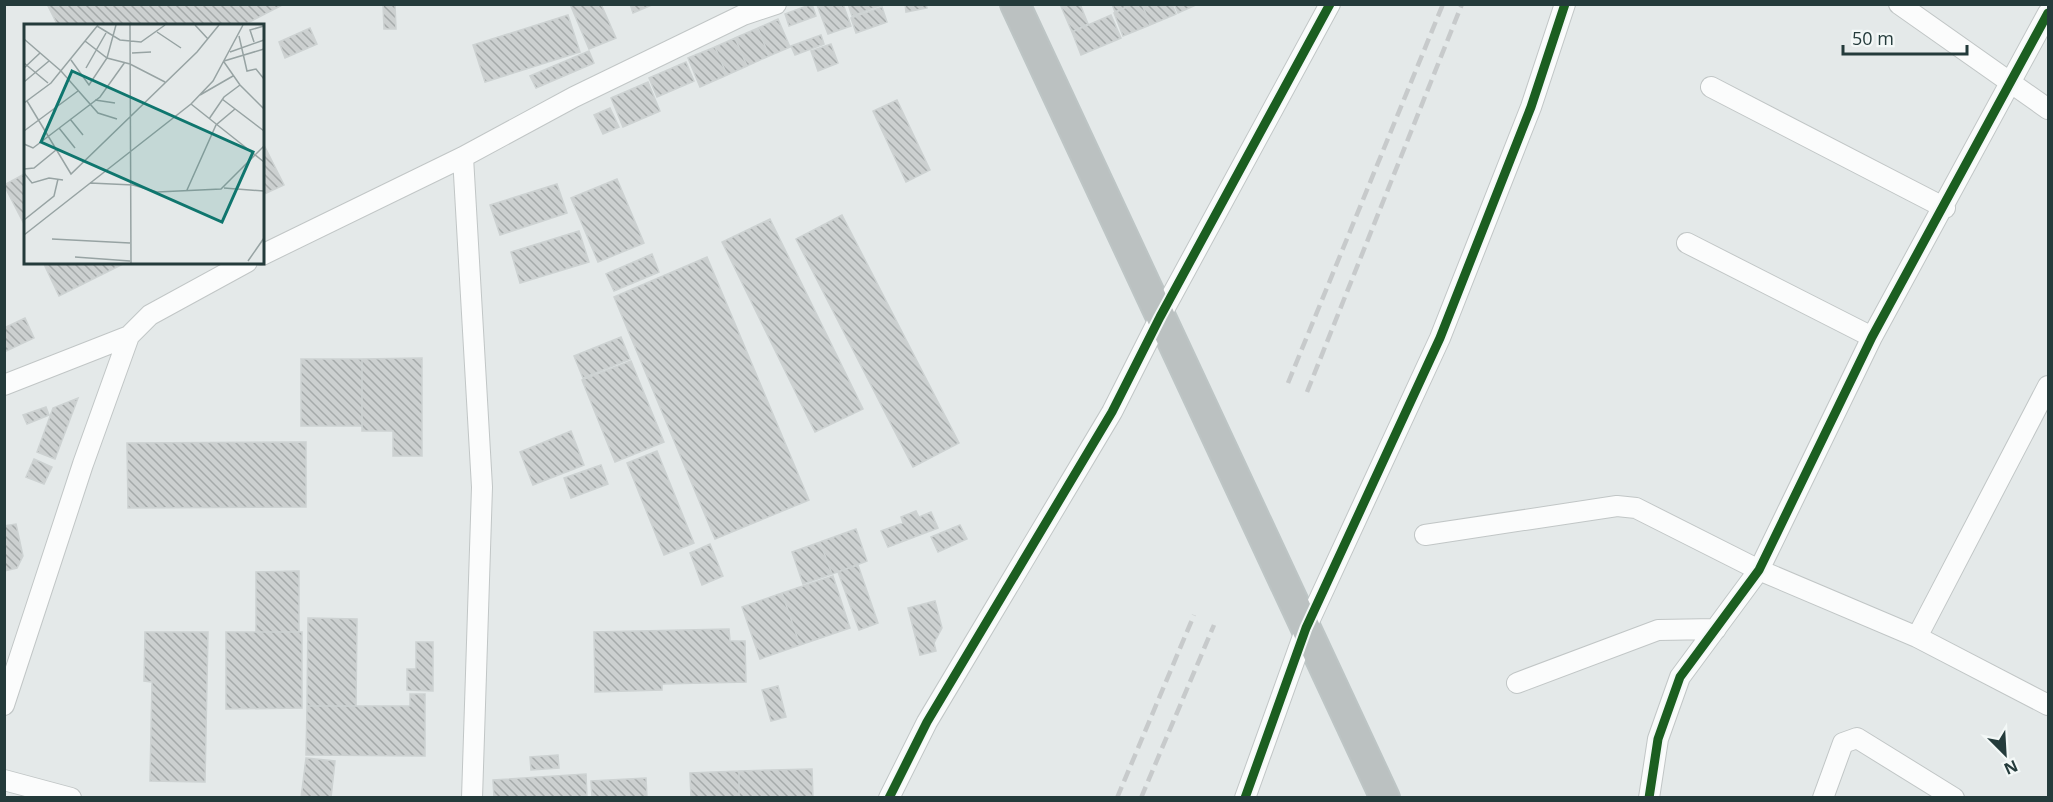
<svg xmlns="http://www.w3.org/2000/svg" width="2053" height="802" font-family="'Open Sans',sans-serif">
  <defs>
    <pattern id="building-back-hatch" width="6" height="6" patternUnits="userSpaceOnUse" patternTransform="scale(1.5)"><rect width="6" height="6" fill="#ccd0d0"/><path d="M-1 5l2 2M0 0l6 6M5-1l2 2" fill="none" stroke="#a5aaaa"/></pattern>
  </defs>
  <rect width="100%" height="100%" fill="#e4e9e9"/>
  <path fill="url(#building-back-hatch)" stroke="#cdd2d2" stroke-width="1.5" d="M47 4H284L242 26H58Z
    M383 4H395L396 29H384Z
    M570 4H601L616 38 589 49Z
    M630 4H654L633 13Z
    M812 4 816 16 789 26 785 14Z
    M843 4 851 26 828 34 817 5Z
    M848 4H882V5L852 16Z
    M905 4H926L927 8 906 12Z
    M1060 4H1080L1088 24 1072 32Z
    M1112 4H1133L1115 12Z
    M1133 4H1142L1150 25 1123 36 1114 13Z
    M1142 4H1172L1176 14 1150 25Z
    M1174 4H1198L1178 13Z
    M882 7 887 22 856 33 851 18Z
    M568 15 580 52 485 82 473 45Z
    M1111 15 1121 38 1081 55 1072 32Z
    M778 19 790 47 769 56 758 28Z
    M310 28 317 44 285 58 279 42Z
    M758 28 769 56 747 66 735 38Z
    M821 35 824 44 795 55 791 46Z
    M735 38 747 66 727 75 715 47Z
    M831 44 838 63 818 71 811 51Z
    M715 47 727 75 700 87 688 58Z
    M589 51 594 63 536 88 530 76Z
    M686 62 694 81 657 97 649 78Z
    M648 82 660 111 623 127 611 98Z
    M897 100 930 170 906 182 873 111Z
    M610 108 619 127 603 134 594 115Z
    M262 141 284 185 262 195Z
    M26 173V228L4 185Z
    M617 179 644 243 598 262 571 198Z
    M557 184 567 213 500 235 490 205Z
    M842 215 959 443 913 467 796 239Z
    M770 219 863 409 815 432 722 242Z
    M579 231 589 262 520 283 511 252Z
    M652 254 659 272 614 291 606 274Z
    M707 257 809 500 715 539 614 297Z
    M43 262H127L59 296Z
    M25 318 34 338 4 352V328Z
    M621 337 630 359 583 378 574 356Z
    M422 358V456H393V431H362V359Z
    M301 359H362V426H301Z
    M631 361 664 442 615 462 582 380Z
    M78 398 55 459 37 452 53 408Z
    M46 407 49 415 27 424 23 415Z
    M571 431 584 465 533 485 520 452Z
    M306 442V507L128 508 127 443Z
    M657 451 694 543 664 555 627 463Z
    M34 459 52 467 44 484 26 477Z
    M601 465 608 484 571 498 564 478Z
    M916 511 919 517 931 512 938 528 888 547 881 531 903 523 901 517Z
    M16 524 23 556 17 568 4 571V526Z
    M960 525 967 539 938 552 931 537Z
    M856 529 867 561 832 574 820 542Z
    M820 542 832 574 803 584 792 552Z
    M710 544 723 576 702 585 690 553Z
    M858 565 878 623 859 630 838 572Z
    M299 571V632H256V572Z
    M833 576 850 628 800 645 782 593Z
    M782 593 800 645 760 659 742 607Z
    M935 601 942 628 934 643 936 651 920 655 908 608Z
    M308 618 357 619 356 706H307Z
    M729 629 730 641H745L746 682 662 684V690L595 692 594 632Z
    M145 632H208L205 782 150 781 152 682 144 681Z
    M226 632H302V708L226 709Z
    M416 642H433V691L407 690V669H416Z
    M778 686 786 717 771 721 762 690Z
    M410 694H425V756L306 755 307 706H410Z
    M558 755 559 768 531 770 530 757Z
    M306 758 335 761 331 798H301Z
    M812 769 813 798H739V771Z
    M739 771V798H691L690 773Z
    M586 774 587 798H494L493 780Z
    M646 778 647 798H592L591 781Z"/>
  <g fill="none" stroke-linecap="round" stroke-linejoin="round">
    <defs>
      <path id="minor" d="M1899 4 2048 109
        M1711 87 1945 208
        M463 157 482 487 472 798
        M1687 243 1872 337
        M262 255 463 157 574 97 743 15 776 4
        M4 385 129 336
        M1425 535 1617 506 1636 508 1759 570 1917 637 2048 705
        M1917 637 2048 386
        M1517 683 1658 630 1716 629
        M4 705 83 464 129 336 150 315 247 262
        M4 780 71 798
        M889 798 927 722 1112 412 1160 317 1330 4
        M1245 798 1306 628 1440 338 1531 107 1565 4
        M1649 798 1658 739 1680 677 1759 570 1872 337 2048 13
        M1823 798 1843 743 1857 738 1954 798"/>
      <path id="highway" d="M1015 4 1385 798"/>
    </defs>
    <use href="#minor" stroke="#c1c6c6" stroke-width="22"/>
    <use href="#highway" stroke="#bdc5c5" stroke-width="32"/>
    <use href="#minor" stroke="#fbfcfc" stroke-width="20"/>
    <use href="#highway" stroke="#bbc1c1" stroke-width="28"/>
    <path stroke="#c7cacb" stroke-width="4.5" stroke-dasharray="12 6" stroke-linecap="butt" d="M1288 383 1443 4
      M1307 392 1462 4
      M1117 798 1194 615
      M1141 798 1214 625"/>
    <defs>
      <path id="cycleway" d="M889 798 927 722 1112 412 1160 317 1330 4
        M1245 798 1306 628 1440 338 1531 107 1565 4
        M1649 798 1658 739 1680 677 1759 570 1872 337 2048 13"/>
    </defs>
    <use href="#cycleway" stroke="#f3f8f7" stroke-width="13"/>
    <use href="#cycleway" stroke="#1b5e20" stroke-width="9"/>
  </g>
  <g transform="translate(24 24)">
    <rect width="240" height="240" fill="#e4e9e9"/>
    <path fill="none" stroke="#97a3a3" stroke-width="1.5" d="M106 1 107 239M171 1 184 15M73 2 96 16 117 18 141 1M133 8 157 24M215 12 223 47 232 45 240 55M0 15 37 47 74 89 93 95M61 17 83 34 106 40 141 58M230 18 226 6 240 2M206 28 240 16M108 29 127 28M47 36 65 61 83 34 92 1M200 37 240 25M200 38 216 61 240 85M0 39 24 59M0 44 16 29M62 44 82 9M0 58 25 37M176 71 209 52M198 75 240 107M71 76 91 79M3 77 47 150 173 28 195 1M0 79 27 59 74 1M167 80 240 138M46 95 59 111M185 95 200 73 216 61M35 104 51 124M0 107 54 67M0 120 9 124 76 73 101 38M0 145 10 144 32 126M0 149 8 159 25 154 39 156M66 159 109 161 133 168 197 165 240 122M200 164 240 167M163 166 192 101 211 85M0 196 30 172 34 155M0 211 167 80 189 57 219 1M28 215 106 219M51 233 106 237M224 237 240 214"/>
    <path fill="#0f766e" fill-opacity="0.15" stroke="#0f766e" stroke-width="3" d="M48 47 229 128 198 198 17 118Z"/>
    <rect width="240" height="240" fill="none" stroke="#243b3b" stroke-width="3"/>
  </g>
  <rect width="2053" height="802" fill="none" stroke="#243b3b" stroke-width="12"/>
  <g transform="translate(2005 754) rotate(156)" stroke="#f3f8f7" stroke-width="4.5" paint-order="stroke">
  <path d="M0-4.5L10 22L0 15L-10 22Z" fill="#243b3b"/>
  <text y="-9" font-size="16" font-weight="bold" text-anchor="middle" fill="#243b3b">N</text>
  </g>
  <path d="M1843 45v9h124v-9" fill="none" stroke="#243b3b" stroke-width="3"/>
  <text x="1852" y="45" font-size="18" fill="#243b3b" stroke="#f3f8f7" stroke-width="4.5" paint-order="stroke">50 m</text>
</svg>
